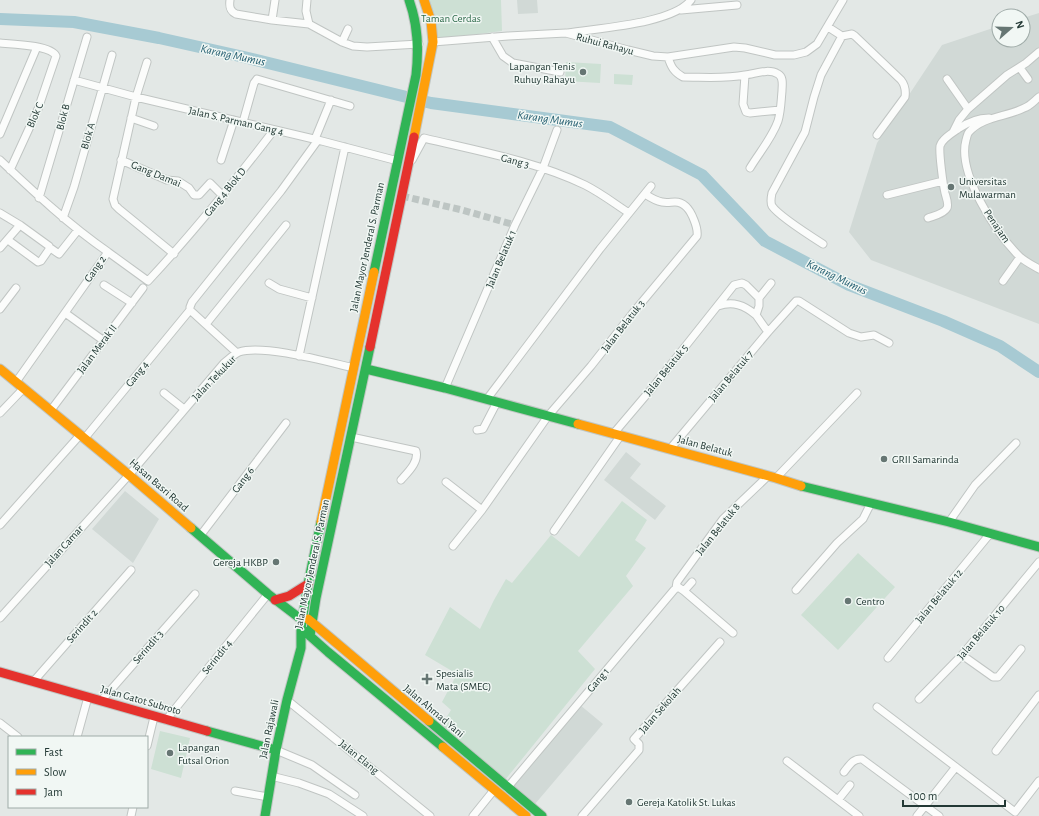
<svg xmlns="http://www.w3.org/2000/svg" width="1039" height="816" font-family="'Alegreya Sans',sans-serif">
  <rect width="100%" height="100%" fill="#e3e8e6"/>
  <path fill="#d1d9d6" d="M517 0H537L538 13 518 14Z
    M1039 13V324L871 260 849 232 877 143 942 45 999 26V40H1023V18Z
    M626 452 641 464 630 478 666 506 655 520 604 480Z
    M125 491 159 519 133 563 92 529Z
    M580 705 603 724 535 804 512 785Z"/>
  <path fill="#cde0d4" d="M423 0H501L502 31 454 37H433Z
    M566 62 601 64 600 83 565 81Z
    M614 74 633 75 632 85 614 84Z
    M622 501 647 520 635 540 646 548 626 576 633 586 578 651 595 669 505 780 441 726 451 710 442 702 457 674 425 655 450 607 480 629 494 600 506 579 512 583 551 535 579 557Z
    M858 553 895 587 838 650 801 615Z
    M160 731 190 738 181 778 151 769Z"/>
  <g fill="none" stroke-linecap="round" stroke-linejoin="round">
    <path stroke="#a7cad3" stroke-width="12" d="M0 19 74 22 159 38 244 57 431 103 610 127 702 175 765 241 849 285 943 321 1000 346 1039 372"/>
    <path stroke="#bdc5c3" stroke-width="7" stroke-dasharray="7 3.5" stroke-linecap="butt" d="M402 196 462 210 515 225"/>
    <defs>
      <path id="street" d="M230 0C229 7 230 11 236 14L272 20 309 24 342 42 353 46 367 47 419 44
        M307 0 306 11 309 24
        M681 10 737 5
        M272 20 275 0
        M828 27 842 36 852 34 855 36 901 80C905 85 906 90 905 97L877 135
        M568 33C597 28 673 24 691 0
        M492 37 503 56 513 63 560 72
        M342 42 348 29
        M433 42 508 36 566 33 628 50 653 56 668 57 734 47 745 48 775 55H794L806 52 817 44 843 0
        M0 43C12 44 51 45 56 56L38 109 10 170
        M668 57C671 67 674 72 683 77 703 77 725 79 745 75 755 74 768 68 778 74 784 77 782 85 782 91 781 101 781 111 778 121 772 138 759 153 750 168
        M147 62 136 97 113 199 115 205 119 209 174 254
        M1020 68 1028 79
        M745 75 743 104 746 112 750 113 780 110
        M947 79 968 109 1007 75 1026 63 1039 52
        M74 80 136 97 318 140 398 161
        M1039 97C1034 101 1030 106 1024 108 1007 117 983 116 969 132 967 134 967 137 966 140 957 173 996 233 1019 256 1024 261 1032 265 1039 269
        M131 118 154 126
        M243 122 254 83 257 79 350 106
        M953 132 959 120 968 109
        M0 134 37 47
        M315 139 331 100
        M0 160C35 193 69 225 108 252L16 382
        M121 160 167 180 178 181 189 188 194 195H199L210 183 223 196
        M221 160 234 120
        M412 160 424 138C478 151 535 161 585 185 601 193 615 204 629 213
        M887 195 943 181
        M39 198 87 37
        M0 213 20 225 49 246 50 248 41 261 38 262 8 240
        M63 218 74 187 112 55
        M928 218C933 216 944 214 947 208 949 204 946 197 945 193 943 184 939 154 940 146 942 139 952 133 958 129 968 122 977 118 989 118
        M823 244C812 237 778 215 772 206 770 202 771 198 772 193L805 132 814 97 821 75 842 36
        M49 247 59 254 78 230
        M0 248 20 225
        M108 252 148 281C193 233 234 182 274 130
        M1003 281 1020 257
        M269 283 279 289 312 298
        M104 285 132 303
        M759 298 771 283
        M718 306C733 301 744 305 756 315
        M0 309 16 288
        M190 310V307L192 302 281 191 318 140
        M190 310 237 353
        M68 315 104 341
        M206 324 286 225
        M299 356 345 147
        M445 388 515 225 543 168 557 130
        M164 393 184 409
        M487 399 600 249 651 186
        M51 410 143 288
        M0 413 24 388
        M477 430 483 429 497 402
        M614 433 653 387 734 285 742 283 746 285 759 298V306L756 315 768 332
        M351 437 416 451C419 462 408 472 401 480
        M84 439 190 310
        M670 449 768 332 796 301H799L849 333 861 337 874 335 889 343
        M776 478 857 393
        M446 482 482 510
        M949 522 975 485 1016 443
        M0 525 80 435
        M554 531 621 435
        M200 536 286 423
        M453 546 482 510 548 416 591 366 632 314 697 236C698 230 696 225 694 220 691 212 686 202 675 202 671 202 667 203 662 202 656 201 651 198 645 194
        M676 588 677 582 723 519 768 476
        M796 590 837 543 863 519 871 503
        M684 591 733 633
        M0 618 129 475 224 363C229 359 234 354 239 352 263 344 328 362 354 368
        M962 655 993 677H998L1021 649
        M888 658 989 535
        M33 682 131 570
        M919 699 962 655 1039 562
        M287 700 430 816
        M101 701 195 594
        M877 707 1015 812 1039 781
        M166 720 268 594
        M0 723 18 737
        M77 737 88 697
        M147 746 154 717
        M276 750 312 765 355 795
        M996 751 1039 695
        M787 761 859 816
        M844 772C849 766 853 758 862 759L939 816
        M271 776 299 783 329 794 363 816
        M507 788 674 590 678 587 684 591 692 582
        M235 791 268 797
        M838 800 850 785
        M131 816 133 807
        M473 816 494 790
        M582 816 639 750V744L634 739 720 642
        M917 816 955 768"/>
      <path id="fast" d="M374 272 416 75C419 48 418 25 409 0
        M366 369 445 388 578 424
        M801 486 949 522 1039 547
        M321 522 308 584 301 628 328 652 443 747
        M191 528 268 594 302 620
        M310 636 316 598 370 347
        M429 721 542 816
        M207 731 276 750
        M265 816 276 750 287 700 301 648V628"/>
      <path id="slow" d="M414 137 433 42 431 21 424 0
        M0 369 129 475 191 528
        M578 424 776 478 801 486
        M321 522 374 272
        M308 619 429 721
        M443 747 526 816"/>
      <path id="jam" d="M370 347 414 137
        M275 600 289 596 308 584
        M0 672 207 731"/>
    </defs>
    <use href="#street" stroke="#c0c5c3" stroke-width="9"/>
    <use href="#fast" stroke="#c0c6c3" stroke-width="11"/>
    <use href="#slow" stroke="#c0c6c3" stroke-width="11"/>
    <use href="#jam" stroke="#c0c6c3" stroke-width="11"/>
    <use href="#street" stroke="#fbfcfb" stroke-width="7"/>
    <use href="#fast" stroke="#30b455" stroke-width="9"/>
    <use href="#slow" stroke="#ff9f0a" stroke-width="9"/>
    <use href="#jam" stroke="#e5322d" stroke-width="9"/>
  </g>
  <g fill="#667673" stroke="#f1f7f4" stroke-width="1.5">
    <circle cx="583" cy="72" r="4"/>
    <circle cx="951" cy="187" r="4"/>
    <circle cx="884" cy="459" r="4"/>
    <circle cx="276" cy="562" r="4"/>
    <circle cx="848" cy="601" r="4"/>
    <path d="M425 673h4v4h4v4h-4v4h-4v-4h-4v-4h4z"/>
    <circle cx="170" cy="753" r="4"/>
    <circle cx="629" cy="802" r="4"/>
  </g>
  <g text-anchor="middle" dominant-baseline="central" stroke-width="3" stroke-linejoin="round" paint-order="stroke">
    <g font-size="11" fill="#306c4c" stroke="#f1f7f4">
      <text x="451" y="18">Taman Cerdas</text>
    </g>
    <g font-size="11" fill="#233935" stroke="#f1f7f4">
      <text transform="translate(605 44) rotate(15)">Ruhui Rahayu</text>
      <text transform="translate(35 115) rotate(-67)">Blok C</text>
      <text transform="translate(63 117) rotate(-75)">Blok B</text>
      <text transform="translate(236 121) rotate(13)">Jalan S. Parman Gang 4</text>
      <text transform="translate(88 136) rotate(-74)">Blok A</text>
      <text transform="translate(515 161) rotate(15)">Gang 3</text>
      <text transform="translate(156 174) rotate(22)">Gang Damai</text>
      <text transform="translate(225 192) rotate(-51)">Gang 4 Blok D</text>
      <text transform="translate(997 226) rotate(56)">Penajam</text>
      <text transform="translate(367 247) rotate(-78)">Jalan Mayor Jenderal S. Parman</text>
      <text transform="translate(501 259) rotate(-67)">Jalan Belatuk 1</text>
      <text transform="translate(95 269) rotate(-55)">Gang 2</text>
      <text transform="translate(623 326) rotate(-52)">Jalan Belatuk 3</text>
      <text transform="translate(97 349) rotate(-53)">Jalan Merak II</text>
      <text transform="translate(666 370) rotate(-51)">Jalan Belatuk 5</text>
      <text transform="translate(137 374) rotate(-51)">Gang 4</text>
      <text transform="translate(731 376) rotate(-50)">Jalan Belatuk 7</text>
      <text transform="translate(214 378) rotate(-46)">Jalan Tekukur</text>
      <text transform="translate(705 446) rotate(15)">Jalan Belatuk</text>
      <text transform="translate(243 480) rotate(-53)">Gang 6</text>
      <text transform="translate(159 485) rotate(41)">Hasan Basri Road</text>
      <text transform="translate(718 529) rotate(-51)">Jalan Belatuk 8</text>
      <text transform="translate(64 546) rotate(-48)">Jalan Camar</text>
      <text transform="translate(312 564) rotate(-78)">Jalan Mayor Jenderal S. Parman</text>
      <text transform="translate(939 596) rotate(-50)">Jalan Belatuk 12</text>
      <text transform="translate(82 626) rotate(-49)">Serindit 2</text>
      <text transform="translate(981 632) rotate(-50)">Jalan Belatuk 10</text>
      <text transform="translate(148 647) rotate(-49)">Serindit 3</text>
      <text transform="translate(217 657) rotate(-51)">Serindit 4</text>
      <text transform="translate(598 680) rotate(-50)">Gang 1</text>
      <text transform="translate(141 700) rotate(16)">Jalan Gatot Subroto</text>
      <text transform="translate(660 710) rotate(-49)">Jalan Sekolah</text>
      <text transform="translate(434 711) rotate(40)">Jalan Ahmad Yani</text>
      <text transform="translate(269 729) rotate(-78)">Jalan Rajawali</text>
      <text transform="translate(359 757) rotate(39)">Jalan Elang</text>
    </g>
    <g font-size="11" fill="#233935" stroke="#f1f7f4" text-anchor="start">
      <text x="575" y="66" text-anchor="end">Lapangan Tenis<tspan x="575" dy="13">Ruhuy Rahayu</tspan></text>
      <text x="959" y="181">Universitas<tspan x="959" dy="13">Mulawarman</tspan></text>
      <text x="892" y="459">GRII Samarinda</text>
      <text x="268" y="562" text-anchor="end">Gereja HKBP</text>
      <text x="856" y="601">Centro</text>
      <text x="436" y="673">Spesialis<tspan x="436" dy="13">Mata (SMEC)</tspan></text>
      <text x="178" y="747">Lapangan<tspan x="178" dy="13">Futsal Orion</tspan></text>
      <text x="637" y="802">Gereja Katolik St. Lukas</text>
    </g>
    <g font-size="12" font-style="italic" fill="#225d6f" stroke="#f1f7f4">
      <text transform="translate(233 55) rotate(12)">Karang Mumus</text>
      <text transform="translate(550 119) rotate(8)">Karang Mumus</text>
      <text transform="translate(837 277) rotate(26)">Karang Mumus</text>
    </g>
  </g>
  <rect x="8" y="736" width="140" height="72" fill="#f1f7f4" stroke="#9faba8"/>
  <rect x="16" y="749" width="20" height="6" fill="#30b455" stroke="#9faba8"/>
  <text x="44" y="756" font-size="12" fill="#233935">Fast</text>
  <rect x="16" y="769" width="20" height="6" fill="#ff9f0a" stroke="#9faba8"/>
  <text x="44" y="776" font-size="12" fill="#233935">Slow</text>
  <rect x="16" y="789" width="20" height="6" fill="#e5322d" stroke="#9faba8"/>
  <text x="44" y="796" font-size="12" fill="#233935">Jam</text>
  <g transform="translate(1011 28) rotate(70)"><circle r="19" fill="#f1f7f4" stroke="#9faba8"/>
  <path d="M0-3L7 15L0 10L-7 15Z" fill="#667673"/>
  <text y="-6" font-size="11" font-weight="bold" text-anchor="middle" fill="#233935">N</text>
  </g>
  <path d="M903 800v6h102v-6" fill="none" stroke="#233935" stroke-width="2"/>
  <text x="909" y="800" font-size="12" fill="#233935" stroke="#f1f7f4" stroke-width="3" paint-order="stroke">100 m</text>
</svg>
